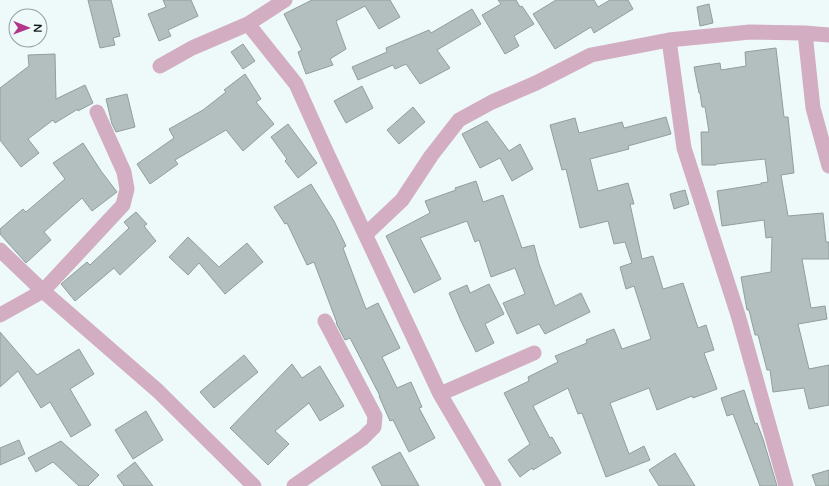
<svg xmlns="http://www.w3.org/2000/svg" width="829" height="486" font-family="'Varela Round',sans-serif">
  <rect width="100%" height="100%" fill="#edfaf9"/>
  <path fill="#b2bfbe" stroke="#919e9d" d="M88 0H111L120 36 113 38 115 45 100 48Z
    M163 0H191L198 16 168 30 171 36 159 41 148 14 166 7Z
    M312 0H390L400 17 379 29 365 6 336 21 346 49 330 59 333 65 306 74 298 52 302 50 284 14Z
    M498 0H516L520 7 522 6 534 24 514 36 519 46 505 54 482 15 501 4Z
    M556 0H594L598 7 610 0H628L633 9 594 33 591 27 555 49 533 14Z
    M709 4 713 23 700 26 697 7Z
    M472 9 481 24 437 50 450 68 420 84 406 64 395 69 393 65 358 80 352 67 387 52 386 48 429 30 431 33Z
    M243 44 255 61 243 69 231 52Z
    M776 48 784 117H788L794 173 781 175 788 216 823 213 826 242H829V259H802L811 308 825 306 827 319 798 324 809 369 829 365V405L809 409 804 388 773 392 770 370H767L758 335H755L749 310H747L741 277 771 272 772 237 766 238 764 220 722 226 717 191 761 184V183L768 182 765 159 716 164V165H702L701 132H709L705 107H702L700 93H699L694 67 720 63 721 70 746 66 745 52Z
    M55 54 56 99 85 85 93 103 78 111V109L55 123 53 120 28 139 39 153 21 167 0 140V88L29 66 28 55Z
    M245 74 261 99 256 102 274 124 243 151 226 130 175 160 178 164 150 184 137 164 174 138 169 129 203 110 226 92 224 90Z
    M362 86 373 108 346 123 334 101Z
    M127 94 135 127 116 132 112 124 106 99Z
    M413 107 425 122 399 144 387 130Z
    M666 117 671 134 628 146 629 149 590 159 598 191 628 183 634 204H630L642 259 653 256 663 289 683 283 698 328 706 325 714 350 704 353 717 389 693 398 692 396 657 410 649 388 610 403 629 454 644 446 650 460 606 477 582 413 578 414 568 388 533 406 550 438 552 437 561 453 533 470 532 468 520 477 508 460 530 444 504 393 529 381 528 377 558 362 555 356 587 343 586 340 614 329 622 349 651 339 634 286 626 289 620 267 632 263 625 242 614 244 608 221 580 228 566 169 562 170 550 125 575 118 579 133 622 122 624 128Z
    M487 121 509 151 520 144 533 169 512 181 500 158 480 168 462 134Z
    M288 124 317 163 298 178 285 161 287 159 271 137Z
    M83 143 101 171 117 192 92 211 82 198 44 232 51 240 26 263 0 234V229L23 209 26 212 65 179 53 163Z
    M476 181 483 202 503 195 522 248 534 245 539 264 555 306 581 293 590 312 545 334 539 324 517 334 503 303 525 294 515 268 491 277 479 240 475 242 467 221 420 238 441 279 414 293 386 236 430 213 425 201 456 190 455 188Z
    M311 184 334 221 346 246 343 248 366 309 378 303 400 348 382 357 397 388 411 382 422 407 419 408 435 438 409 452 393 420 390 421 379 396H380L350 338 345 340 336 323H337L314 262 307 265 287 223 285 224 274 207Z
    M685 190 689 204 674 209 670 194Z
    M136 212 147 224 144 226 156 241 120 275 114 268 75 301 61 284 87 262 90 265 129 228 124 222Z
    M188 237 219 267 247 243 263 262 225 294 199 263 188 275 169 257Z
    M489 284 504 314 485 324 494 343 476 352 461 321 449 293 467 285 470 293Z
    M0 332 37 375 79 349 94 374 70 389 91 425 71 437 50 402 41 408 18 371 0 387Z
    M244 355 258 372 214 408 200 392Z
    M292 364 302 378 320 366 344 406 320 421 309 403 275 431 289 444 268 465 230 428Z
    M744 390 755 424 757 423 763 439 777 486H760L733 414 727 416 721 398Z
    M146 411 163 440 133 459 115 430Z
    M19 440 25 454 0 465V448Z
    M61 441 99 475 88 486H79L53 462 36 472 28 458Z
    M400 452 419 486H382L372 467Z
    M675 453 695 486H659L649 470Z
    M135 462 153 486H124L117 476Z
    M829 470V486H816L812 475Z"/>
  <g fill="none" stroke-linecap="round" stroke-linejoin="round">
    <path stroke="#d3aec2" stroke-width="15" d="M248 24 296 84 327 153 440 394 494 486
      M805 33 813 108 829 166
      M669 40 684 148 738 315 786 486
      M160 66 192 48 248 24 285 0
      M366 234 402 200 431 156 459 120 492 102 536 83 591 55 669 40 750 32 805 33 829 35
      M0 250 43 291 158 391 254 486
      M0 315 43 291 123 205 127 189 124 172 97 112
      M440 394 534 353
      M294 486 363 438 374 427 375 416 325 321"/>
  </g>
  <g transform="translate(28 28) rotate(91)"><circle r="19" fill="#edfaf9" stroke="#959f9f"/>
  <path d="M0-3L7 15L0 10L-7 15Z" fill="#b33789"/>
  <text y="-6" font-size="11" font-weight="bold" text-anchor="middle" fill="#121717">N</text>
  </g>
</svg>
